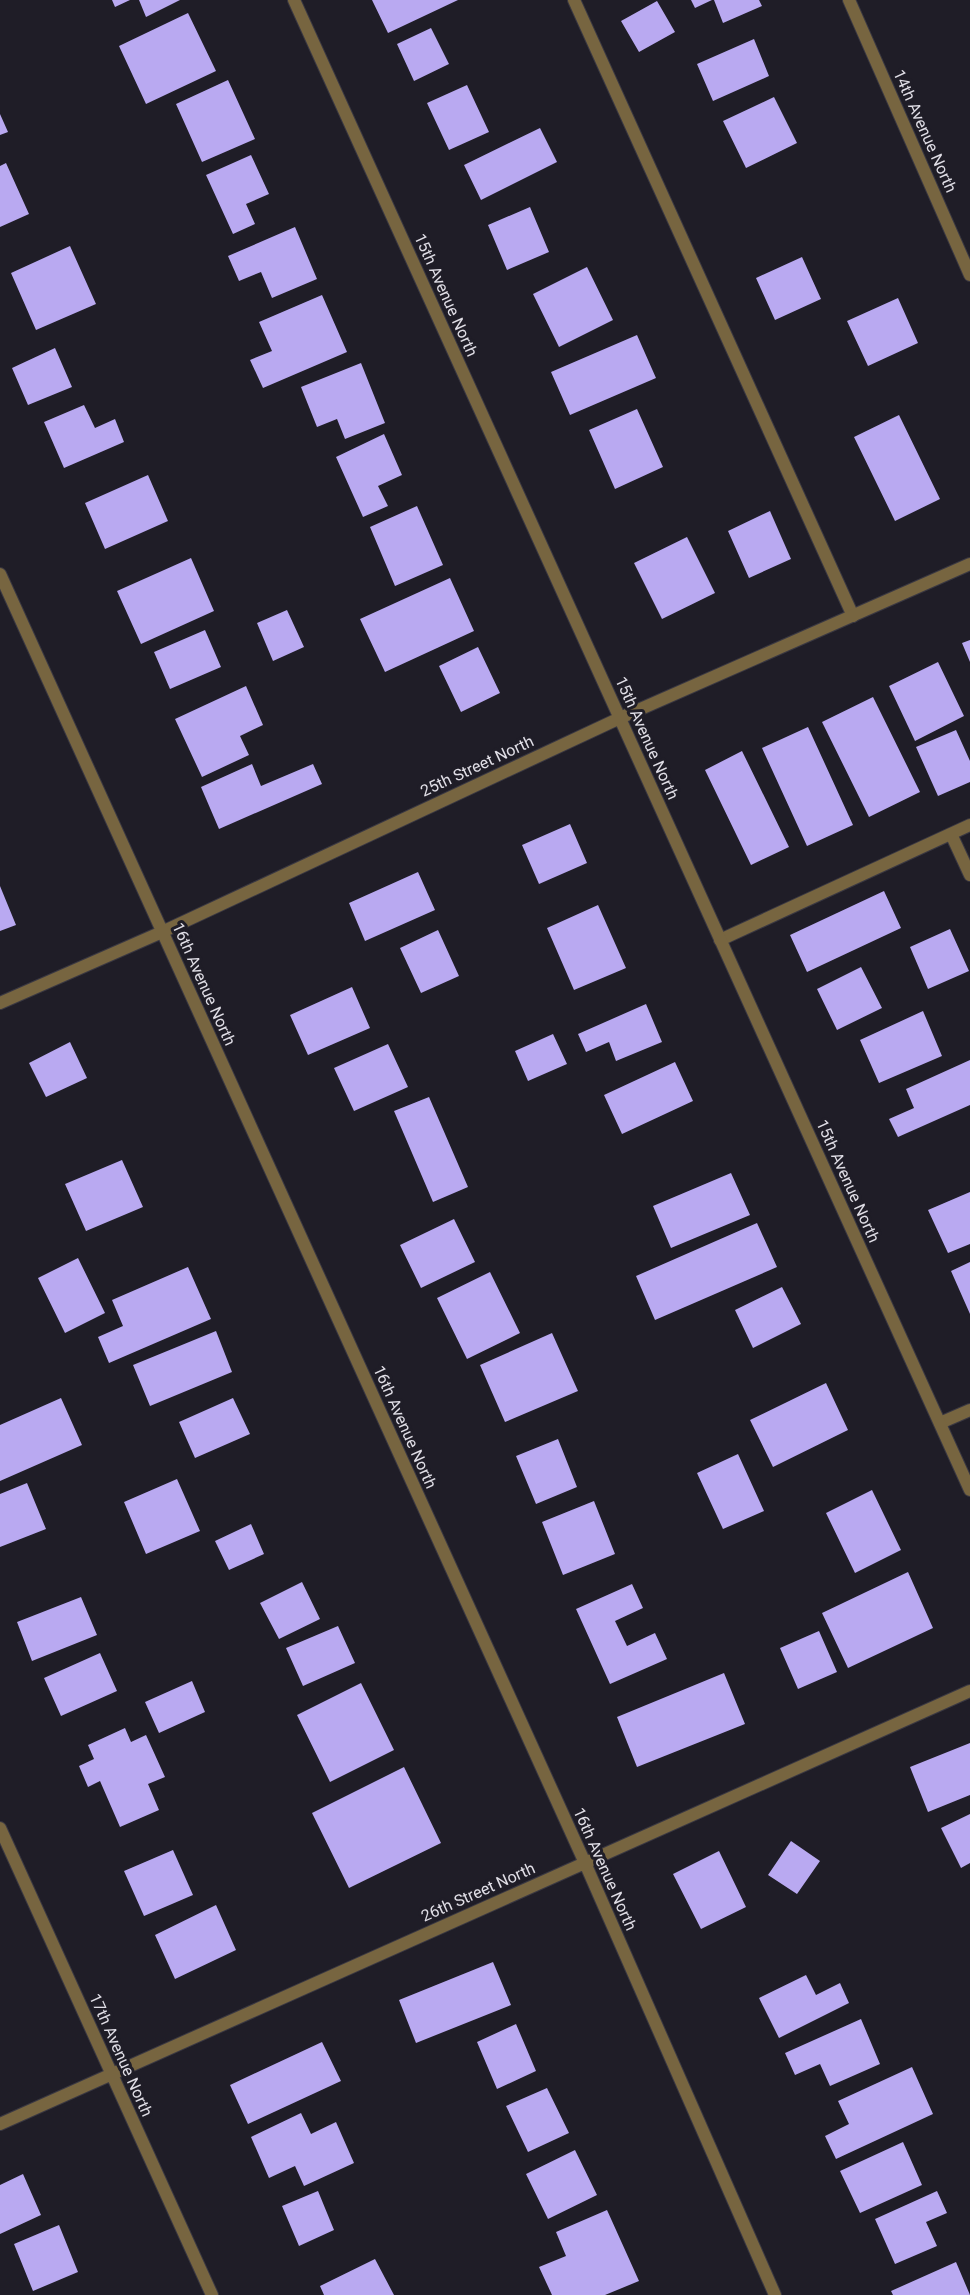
<svg xmlns="http://www.w3.org/2000/svg" width="970" height="2295" font-family="Roboto,sans-serif">
  <rect width="100%" height="100%" fill="#1f1d27"/>
  <path fill="#b9a9f1" d="M112 0H130L115 7Z
    M139 0H180L146 17Z
    M372 0H458L388 33Z
    M691 0H712L695 8Z
    M714 0H759L762 6 723 23Z
    M657 1 675 32 639 52 621 21Z
    M188 13 216 71 146 104 119 46Z
    M431 28 449 64 414 81 397 44Z
    M754 39 769 76 713 101 697 64Z
    M228 80 255 139 202 162 176 104Z
    M467 85 489 132 449 150 427 103Z
    M774 97 797 143 746 168 723 121Z
    M0 114 8 132 0 135Z
    M540 128 557 162 481 200 464 165Z
    M251 155 269 194 246 204 255 224 233 234 206 175Z
    M6 163 29 214 0 227V166Z
    M530 207 549 252 507 270 488 225Z
    M295 227 317 279 272 298 261 272 239 281 228 256Z
    M70 246 96 304 36 330 11 273Z
    M802 257 821 299 775 320 756 278Z
    M587 267 613 320 559 347 533 294Z
    M322 295 347 352 263 388 250 360 272 351 259 322Z
    M898 298 918 343 868 366 847 321Z
    M637 335 656 378 570 415 551 372Z
    M55 348 72 387 28 405 12 368Z
    M361 363 385 423 345 439 337 419 317 427 301 387Z
    M84 405 95 428 115 419 124 442 64 468 44 422Z
    M637 409 663 467 615 489 589 430Z
    M899 415 940 499 895 521 854 437Z
    M384 434 402 475 378 486 388 506 363 517 336 457Z
    M148 475 168 521 105 549 85 503Z
    M417 506 443 565 395 586 370 527Z
    M770 511 791 559 749 578 728 531Z
    M687 537 715 593 662 619 634 563Z
    M191 558 214 611 141 644 117 591Z
    M450 578 474 631 385 672 360 619Z
    M287 610 304 647 273 661 257 623Z
    M205 630 221 667 170 689 154 652Z
    M970 640V662L962 643Z
    M478 647 500 693 461 712 439 666Z
    M938 662 964 716 915 741 889 686Z
    M246 686 263 725 240 736 249 755 202 777 175 719Z
    M873 697 920 792 869 817 822 722Z
    M808 727 853 825 807 846 762 748Z
    M956 730 970 761V782L938 796 916 747Z
    M742 751 789 847 751 865 705 770Z
    M252 764 261 786 313 764 322 784 219 829 201 787Z
    M570 824 587 863 539 884 522 845Z
    M418 872 435 910 365 941 349 903Z
    M0 886 16 925 0 931Z
    M884 891 901 928 807 972 790 935Z
    M598 905 626 968 574 990 547 928Z
    M950 929 969 971 928 989 910 947Z
    M438 930 459 976 421 993 400 948Z
    M861 967 882 1008 837 1030 817 989Z
    M352 987 370 1028 308 1055 290 1015Z
    M646 1004 662 1042 616 1061 609 1042 586 1052 578 1034Z
    M923 1011 942 1056 879 1083 860 1040Z
    M553 1034 567 1064 528 1081 515 1051Z
    M70 1042 87 1078 46 1097 29 1063Z
    M388 1044 408 1087 354 1111 334 1068Z
    M970 1060V1105L898 1137 889 1119 914 1108 906 1089Z
    M675 1062 693 1101 622 1134 604 1095Z
    M429 1097 468 1187 433 1202 394 1111Z
    M122 1160 143 1207 86 1231 65 1184Z
    M731 1173 750 1215 671 1248 653 1206Z
    M970 1192V1244L948 1253 928 1210Z
    M454 1219 475 1262 421 1288 400 1245Z
    M757 1223 777 1267 655 1320 636 1276Z
    M78 1258 105 1313 65 1333 38 1278Z
    M970 1262V1314L951 1271Z
    M188 1267 211 1319 109 1363 98 1337 123 1326 112 1300Z
    M490 1272 520 1333 467 1359 437 1298Z
    M782 1287 801 1324 753 1348 735 1310Z
    M216 1331 232 1372 150 1406 133 1365Z
    M552 1333 578 1391 505 1422 480 1365Z
    M826 1383 848 1430 773 1467 750 1420Z
    M61 1398 82 1445 0 1481V1425Z
    M233 1398 250 1434 195 1458 179 1422Z
    M558 1439 577 1487 536 1504 516 1456Z
    M738 1454 764 1511 723 1529 697 1473Z
    M177 1479 200 1531 146 1554 124 1502Z
    M27 1483 46 1529 0 1547V1494Z
    M872 1490 901 1550 855 1573 826 1513Z
    M594 1501 615 1554 563 1575 542 1522Z
    M251 1524 264 1554 229 1570 215 1541Z
    M908 1572 933 1628 848 1668 822 1613Z
    M302 1582 320 1619 279 1639 260 1603Z
    M632 1584 643 1608 615 1621 627 1646 655 1633 667 1659 610 1684 576 1609Z
    M81 1597 97 1635 32 1661 17 1622Z
    M338 1626 355 1663 303 1686 286 1648Z
    M819 1631 837 1672 798 1689 780 1648Z
    M100 1653 117 1691 61 1716 44 1678Z
    M724 1673 745 1724 637 1767 617 1717Z
    M192 1681 205 1712 159 1733 145 1702Z
    M361 1683 394 1750 330 1782 297 1715Z
    M125 1728 131 1742 146 1735 165 1777 148 1784 159 1810 120 1827 100 1781 88 1787 79 1766 94 1759 88 1745Z
    M970 1743V1795L928 1812 910 1767Z
    M404 1767 441 1843 349 1888 312 1813Z
    M970 1814V1863L961 1868 941 1828Z
    M791 1841 820 1861 797 1894 768 1875Z
    M173 1850 193 1895 144 1916 124 1871Z
    M719 1851 746 1907 701 1929 673 1874Z
    M216 1905 236 1950 175 1979 155 1935Z
    M493 1962 511 2005 416 2043 399 2000Z
    M806 1975 816 1995 840 1983 849 2003 779 2038 759 1998Z
    M861 2019 880 2064 830 2086 820 2064 795 2075 785 2053Z
    M516 2024 536 2071 497 2089 477 2042Z
    M322 2042 341 2081 248 2124 230 2085Z
    M912 2067 933 2114 836 2159 825 2136 849 2124 838 2101Z
    M547 2088 569 2133 528 2152 506 2106Z
    M301 2113 311 2134 336 2122 354 2163 304 2186 295 2166 269 2178 251 2137Z
    M903 2142 922 2185 860 2213 840 2171Z
    M575 2150 597 2195 548 2219 526 2174Z
    M23 2174 41 2215 0 2234V2185Z
    M318 2191 334 2230 299 2246 282 2206Z
    M937 2191 947 2213 926 2222 937 2246 895 2264 875 2219Z
    M607 2210 639 2281 605 2295H552L539 2267 566 2256 556 2232Z
    M59 2225 78 2272 33 2291 14 2244Z
    M375 2259 394 2295H324L320 2286Z
    M956 2262 970 2295H893L891 2291Z"/>
  <g fill="none" stroke-linecap="round" stroke-linejoin="round">
    <defs>
      <path id="service" d="M574 0 853 616
        M951 834 970 875
        M720 940 970 825
        M940 1423 970 1410"/>
      <path id="minor" d="M294 0 970 1490
        M849 0 970 275
        M0 574 585 1863 775 2295
        M0 1003 162 932 620 718 970 564
        M0 1828 212 2295
        M0 2124 970 1691"/>
    </defs>
    <use href="#service" stroke="#3a3842" stroke-width="14"/>
    <use href="#minor" stroke="#3a3842" stroke-width="14"/>
    <use href="#service" stroke="#776540" stroke-width="12"/>
    <use href="#minor" stroke="#776540" stroke-width="12"/>
  </g>
  <g text-anchor="middle" dominant-baseline="central" stroke-width="6" stroke-linejoin="round" paint-order="stroke">
    <g font-size="16" fill="#e1dfe7" stroke="#1f1d27">
      <text transform="translate(925 131) rotate(66)">14th Avenue North</text>
      <text transform="translate(446 295) rotate(66)">15th Avenue North</text>
      <text transform="translate(647 738) rotate(66)">15th Avenue North</text>
      <text transform="translate(477 766) rotate(-25)">25th Street North</text>
      <text transform="translate(204 984) rotate(66)">16th Avenue North</text>
      <text transform="translate(848 1181) rotate(66)">15th Avenue North</text>
      <text transform="translate(405 1427) rotate(66)">16th Avenue North</text>
      <text transform="translate(605 1869) rotate(66)">16th Avenue North</text>
      <text transform="translate(478 1892) rotate(-24)">26th Street North</text>
      <text transform="translate(121 2055) rotate(66)">17th Avenue North</text>
    </g>
  </g>
</svg>
